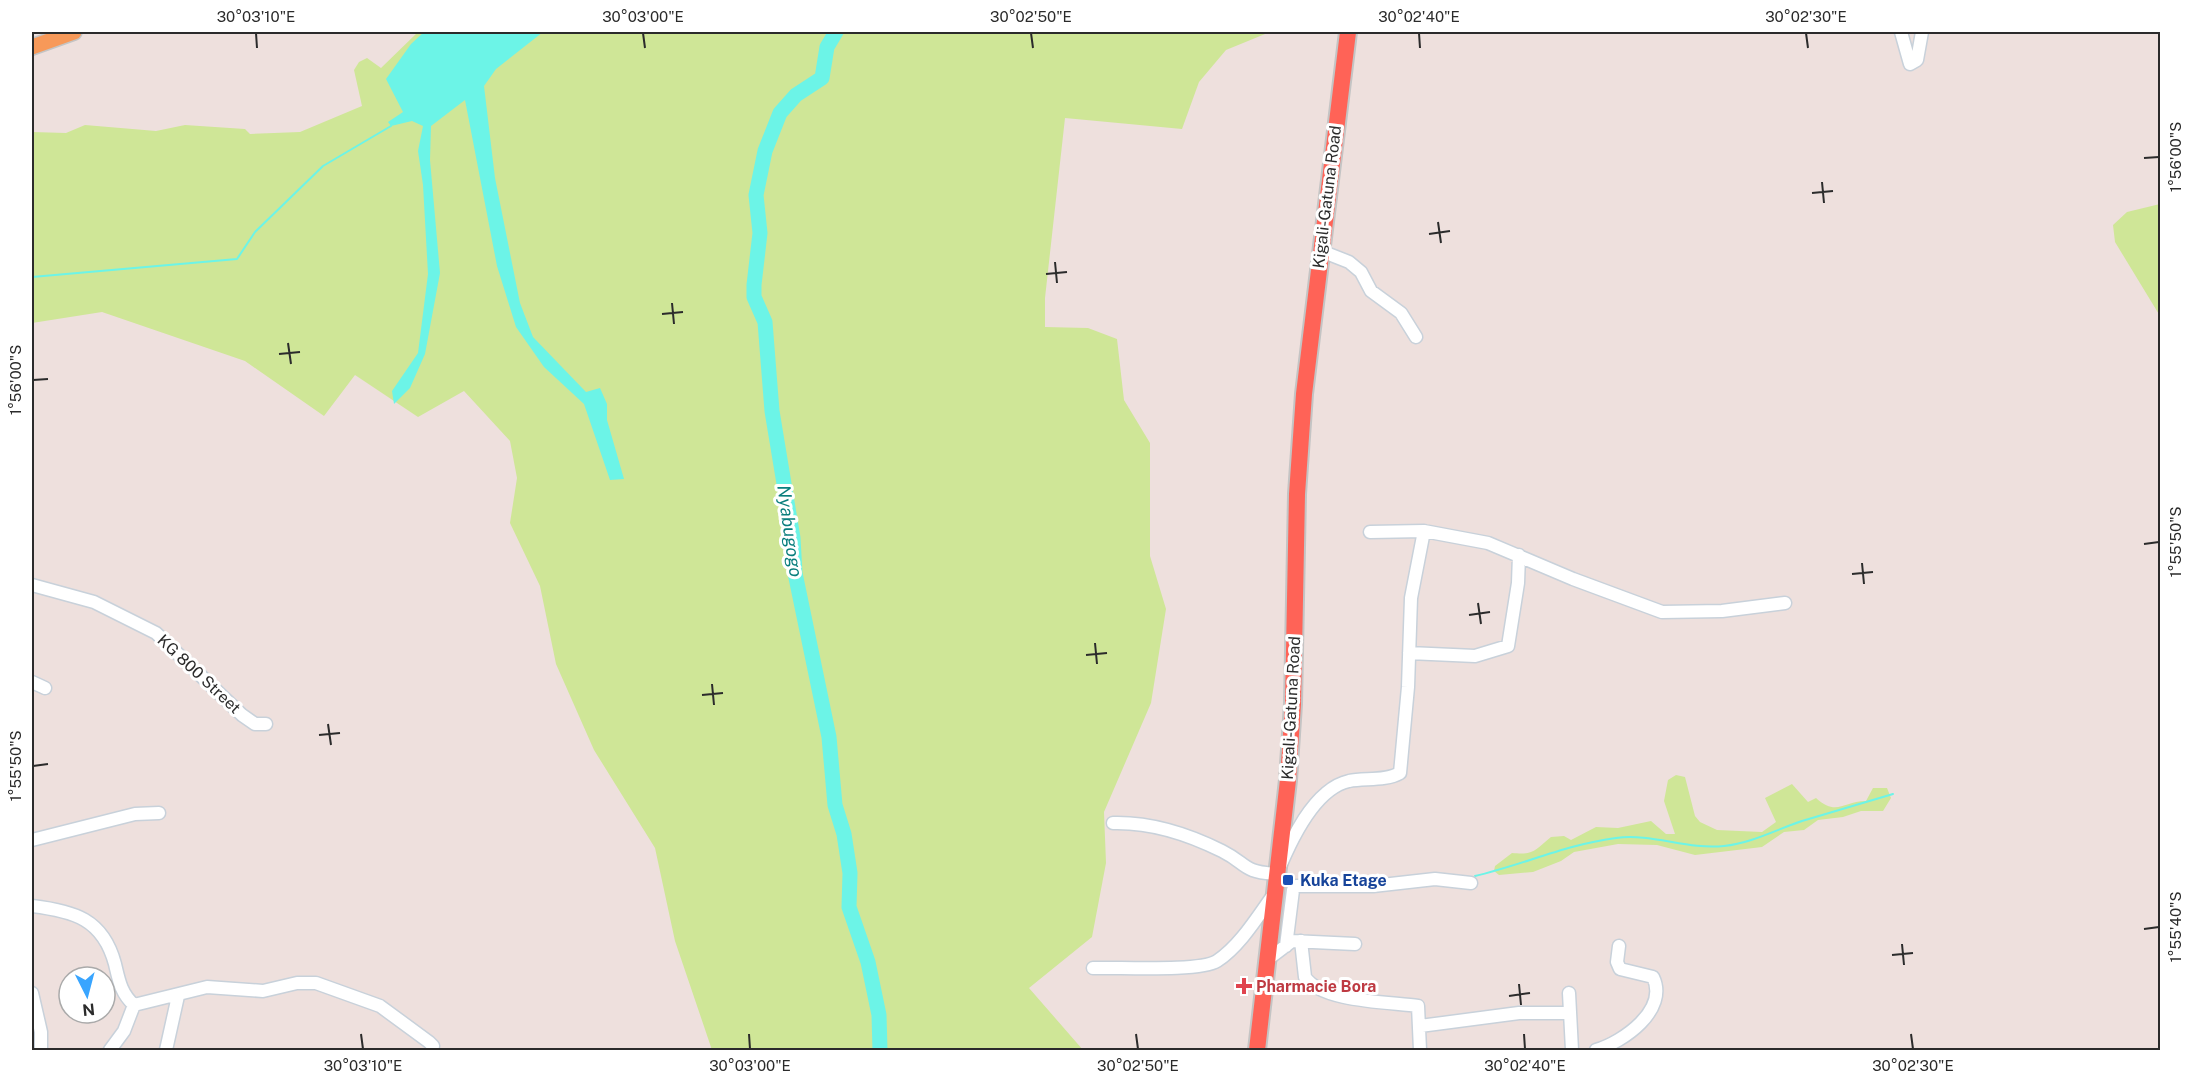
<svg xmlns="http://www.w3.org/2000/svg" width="2192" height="1082" font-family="'Public Sans',sans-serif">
  <rect width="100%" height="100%" fill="#eee0dd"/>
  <path fill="#cfe697" d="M418 32H1270L1226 50 1199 82 1182 129 1065 118 1045 298V327L1088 328 1117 339 1124 400 1150 443V556L1166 609 1151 703 1104 812 1106 863 1092 937 1029 988 1083 1050H712L675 941 655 848 594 750 556 664 540 586 510 523 517 478 510 441 464 391 418 417 355 375 324 416 245 361 102 312 32 323V132L66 133 85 125 156 131 185 125 245 129 250 134 300 132 362 106 354 70 359 62 367 58 381 68Z
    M2160 204V316L2115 242 2113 225 2127 212Z
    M1676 775 1685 777 1695 816 1700 822 1717 830 1762 832 1776 822 1765 798 1792 784 1808 802 1816 798C1837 817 1843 801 1866 801L1873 788H1887L1891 798 1883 811H1861L1843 817 1818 820 1804 830 1784 832 1762 847 1695 855 1657 845 1618 844 1574 852 1561 861 1533 872 1499 875 1494 871 1495 866 1512 853C1534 855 1534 851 1551 837L1564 836 1571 840 1596 827 1618 828 1651 821 1666 834H1675L1664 801 1668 780Z"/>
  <path fill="#6cf4e7" d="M424 32H543L496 69 484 86 495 178 520 303 533 337 586 392 600 388 607 404V420L624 479 610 480 584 404 544 367 516 327 497 266 465 100 431 126 430 160 440 273 425 354 410 388 394 404 392 391 418 353 428 274 423 185 418 151 423 126 412 121 391 126 388 122 403 112 386 79 411 44Z"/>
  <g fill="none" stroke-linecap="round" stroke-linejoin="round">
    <path stroke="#6cf4e7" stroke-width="2" d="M32 277 237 259 255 232 323 166 391 126
      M1475 876C1522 865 1568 844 1616 838 1652 833 1687 850 1724 846 1752 843 1775 830 1802 821 1832 812 1863 803 1893 794"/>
    <path stroke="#6cf4e7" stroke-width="15" d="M836 32 827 47 822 78 796 95 780 113 765 151 756 195 760 233 754 285V297L765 322 772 411 793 538 795 573 829 737 835 805 844 834 850 873 849 907 868 962 879 1015 880 1050"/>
    <defs>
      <path id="minor" d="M1901 32 1910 64 1917 60 1922 32
        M1321 251 1349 262 1361 272 1371 291 1401 313 1416 337
        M1370 532 1424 531
        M32 585 94 602 156 633 242 715 255 724H266
        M1409 653 1475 656 1508 646 1518 583 1519 555
        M32 682 45 688
        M1113 823C1151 822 1188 834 1222 851 1248 864 1241 872 1277 874 1289 844 1313 789 1349 781 1365 778 1386 781 1400 773L1408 687 1411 598 1424 531 1488 543 1573 579 1662 612 1722 611 1785 603
        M32 840 135 814 159 813
        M32 906C74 911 103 919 115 964 119 981 121 993 134 1005
        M1301 941 1305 977C1321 1002 1390 1002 1418 1006L1420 1050
        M1286 946 1293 890 1296 886H1373L1435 879 1471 883
        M1267 960 1292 941 1355 944
        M1093 968C1117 967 1200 972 1217 961 1240 946 1258 916 1274 894
        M32 993 41 1032V1050
        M1569 993 1572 1050
        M1420 1026 1519 1013H1570
        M110 1050 124 1031 134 1005 207 987 263 991 297 983H316L380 1006 429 1042 433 1046 432 1050
        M166 1050 178 996
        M1596 1050C1623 1042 1669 1010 1653 977L1620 969 1617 962 1619 946"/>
      <path id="major" d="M32 47 74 32"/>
      <path id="highway" d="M1257 1050 1288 780 1293 704 1297 494 1304 394 1348 32"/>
    </defs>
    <use href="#minor" stroke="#c8d1da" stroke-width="15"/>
    <use href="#major" stroke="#c4c4c4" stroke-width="18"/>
    <use href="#highway" stroke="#c4c4c4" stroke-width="20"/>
    <use href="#minor" stroke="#fff" stroke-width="12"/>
    <use href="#major" stroke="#f79959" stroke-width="15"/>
    <use href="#highway" stroke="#ff6357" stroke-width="16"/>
  </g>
  <path fill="none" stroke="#2b2b2b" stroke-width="2" d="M256 33 257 48M643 33 645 48M1031 33 1033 48M1419 33 1420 48M1806 33 1808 48M2144 158 2159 157M1822 182 1824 203M1812 193 1833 191M1438 222 1441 243M1429 234 1450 231M1055 262 1057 283M1046 274 1067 272M672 303 674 324M662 314 683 312M288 343 291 364M279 354 300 352M33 380 48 379M2144 544 2159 542M1862 563 1864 584M1852 574 1873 572M1478 603 1481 624M1469 615 1490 612M1095 643 1097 664M1086 655 1107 653M712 684 714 705M702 695 723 693M328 724 331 745M319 735 340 733M33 766 48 764M2144 929 2159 927M1902 944 1904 965M1892 955 1913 953M1519 984 1521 1005M1509 996 1530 993M361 1034 363 1049M749 1034 750 1049M1136 1034 1138 1049M1524 1034 1525 1049M1911 1034 1913 1049"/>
  <rect fill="#1a4fb4" stroke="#fff" stroke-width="2" x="1282" y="874" width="12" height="12" rx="3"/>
  <path fill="#e0444e" stroke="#fff" stroke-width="2" d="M1241 977h6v6h6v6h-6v6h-6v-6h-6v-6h6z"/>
  <g text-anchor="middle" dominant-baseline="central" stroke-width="6" stroke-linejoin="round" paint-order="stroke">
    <g font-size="16" fill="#2b2b2b" stroke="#fff">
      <text transform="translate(1327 197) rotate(-83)">Kigali-Gatuna Road</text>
      <text transform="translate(199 674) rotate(43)">KG 800 Street</text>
      <text transform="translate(1291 708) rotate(-87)">Kigali-Gatuna Road</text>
    </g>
    <g font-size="16" font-weight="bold" fill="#164399" stroke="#fff" text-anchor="start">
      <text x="1300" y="880">Kuka Etage</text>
    </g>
    <g font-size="16" font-weight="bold" fill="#be3a42" stroke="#fff" text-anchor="start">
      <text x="1256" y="986">Pharmacie Bora</text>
    </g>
    <g font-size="18" font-style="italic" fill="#0a7e7d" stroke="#fff">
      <text transform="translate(790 531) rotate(82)">Nyabugogo</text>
    </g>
  </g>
  <rect width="2192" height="1082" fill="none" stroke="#ffffff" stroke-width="66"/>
  <g transform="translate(87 995) rotate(174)"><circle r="28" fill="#ffffff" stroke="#aaaaaa" stroke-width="1.5"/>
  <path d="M0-4.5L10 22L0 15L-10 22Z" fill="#39a5ff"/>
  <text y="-9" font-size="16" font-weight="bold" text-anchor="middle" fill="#2b2b2b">N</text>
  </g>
  <rect x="33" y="33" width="2126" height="1016" fill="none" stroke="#2b2b2b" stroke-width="2"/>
  <g font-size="15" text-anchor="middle" fill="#2b2b2b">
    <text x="256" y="22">30°03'10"E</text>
    <text x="643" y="22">30°03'00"E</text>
    <text x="1031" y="22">30°02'50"E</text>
    <text x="1419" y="22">30°02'40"E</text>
    <text x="1806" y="22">30°02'30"E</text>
    <text transform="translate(2176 157) rotate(-90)" y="5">1°56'00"S</text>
    <text transform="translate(16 380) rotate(-90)" y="5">1°56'00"S</text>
    <text transform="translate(2176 542) rotate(-90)" y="5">1°55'50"S</text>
    <text transform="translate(16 766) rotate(-90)" y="5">1°55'50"S</text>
    <text transform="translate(2176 927) rotate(-90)" y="5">1°55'40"S</text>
    <text x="363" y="1071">30°03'10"E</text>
    <text x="750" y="1071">30°03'00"E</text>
    <text x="1138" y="1071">30°02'50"E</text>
    <text x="1525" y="1071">30°02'40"E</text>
    <text x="1913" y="1071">30°02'30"E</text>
  </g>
</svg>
